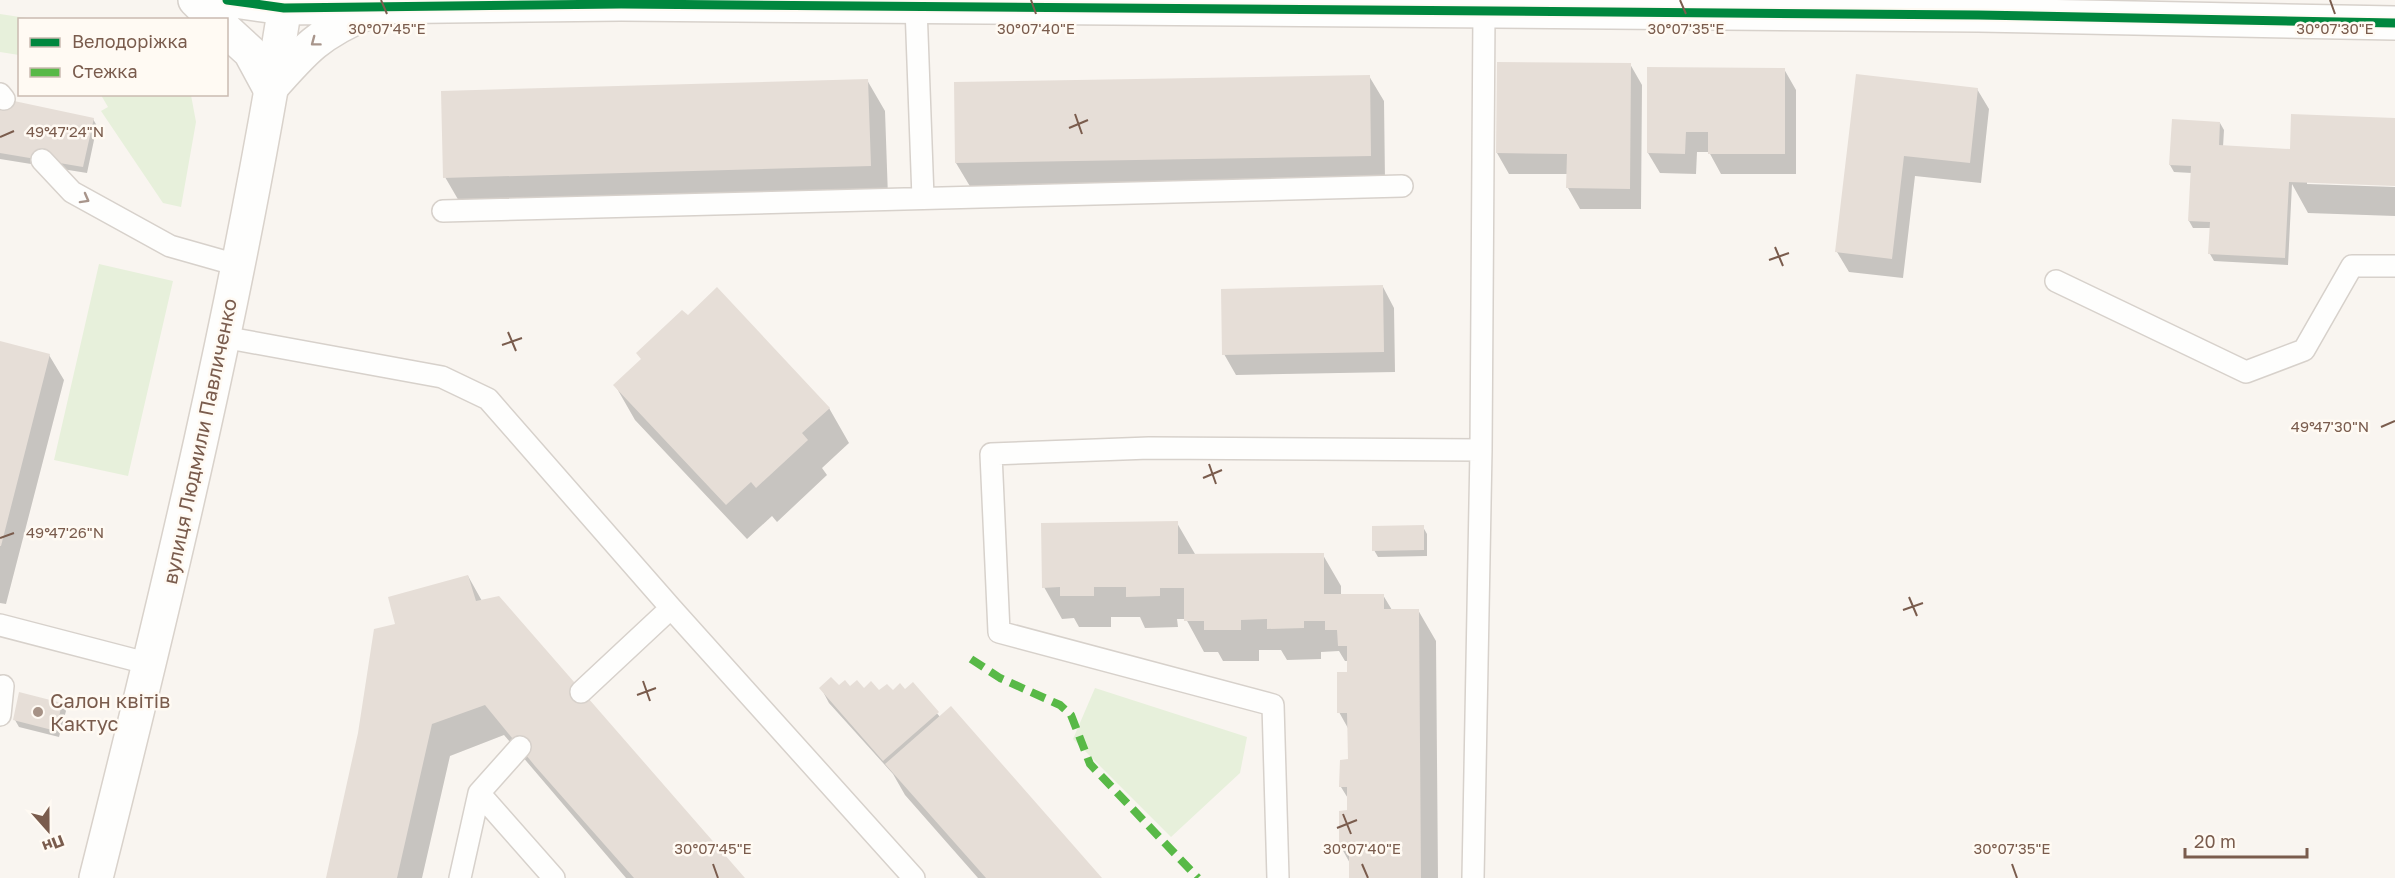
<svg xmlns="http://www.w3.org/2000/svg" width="2395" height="878" font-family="'Golos Text',sans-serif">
  <rect width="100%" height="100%" fill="#f9f5f0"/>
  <path fill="#e7f0db" d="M0 14 33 19 20 20 19 55 0 52Z
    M101 95H191L196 122 181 207 163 203 101 111 108 107Z
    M99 264 173 281 128 476 54 460Z
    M1095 688 1247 737 1240 773 1171 837 1073 739Z"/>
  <path fill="#0003" d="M1498 64H1630L1642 85 1641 209H1580L1568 188V174H1509L1497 153Z
    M1784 69 1796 90V174H1721L1709 152H1697L1696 174 1660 173 1648 153Z
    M1369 76 1384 101 1385 181 971 188 956 163Z
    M1857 76 1977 89 1989 109 1981 183 1915 176 1903 278 1849 272 1837 252Z
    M867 80 885 111 888 197 463 208 445 177Z
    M0 99 93 119 97 126 87 173 0 159Z
    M2395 119V184L2307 181V184L2395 187V216L2308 213 2292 184 2288 265 2214 261 2210 254 2211 228H2193L2189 221 2192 173 2174 172 2170 165 2220 123 2224 130 2223 147 2289 150Z
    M1383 287 1394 308 1395 372 1236 375 1224 354Z
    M0 342 49 355 64 380 6 604 0 603Z
    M638 353 829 408 849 443 822 468 827 475 777 522 772 516 747 539 635 420 615 385 642 360Z
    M1177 523 1195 554 1323 555 1341 586V596L1383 595 1392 610H1418L1436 641 1438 878H1351V865L1341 847 1349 812V800L1341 787 1349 761V730L1339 712 1349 674 1348 661H1345L1339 651 1321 652V659L1287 660 1281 650H1259V661H1223L1218 652H1204L1186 619H1177L1178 627 1145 628 1140 617H1111V627H1079L1074 618 1062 619 1044 587Z
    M1423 527 1427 534V556L1378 557 1374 550Z
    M468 576 482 601 743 878H626L504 735 450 756 422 878H327L397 625Z
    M913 684 940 717 1100 878H978L905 795 893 774 829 703 821 688 893 692 904 691Z
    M61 704 66 711 59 737 19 727 15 720Z"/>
  <path fill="#e6ded7" d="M1497 62 1631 63 1630 189 1566 188 1567 154 1496 153Z
    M1647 67 1785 68V154H1708V132H1686L1685 154 1647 153Z
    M1856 74 1978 88 1970 163 1904 156 1892 259 1835 252Z
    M1370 75 1371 156 955 163 954 82Z
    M868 79 871 166 443 178 441 91Z
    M0 98 94 118 83 167 0 153Z
    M2291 114 2395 118V186L2289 182 2285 258 2208 254 2210 222 2188 221 2191 166 2169 165 2172 119 2220 122 2219 145 2290 149Z
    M1383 285 1384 352 1222 355 1221 289Z
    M717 287 830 408 802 433 808 440 756 488 751 482 726 505 613 385 641 359 636 353 682 310 688 315Z
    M0 341 50 354 1 546H0Z
    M1178 521V554L1324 553V594H1384V609H1419L1421 878H1349V848H1339V811L1347 810V787H1339L1340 760 1348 759 1347 713H1337V672H1347V646H1338L1337 630H1325V621H1304V628L1267 629V619L1241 620V630H1204V621H1184V588H1160V596L1126 597V587H1094V596H1060V587L1042 588 1041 523Z
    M1424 525V550L1372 551V526Z
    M468 575 476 601 499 596 745 878H634L535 766 485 705 432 724 397 878H326L358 733 374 629 395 624 388 597Z
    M831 677 839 685 845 680 850 686 857 680 864 688 871 681 879 690 887 684 893 690 900 683 905 689 913 682 939 712 883 761 819 688Z
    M19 692 62 703 56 731 13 720Z
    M951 706 1102 878H986L885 764Z"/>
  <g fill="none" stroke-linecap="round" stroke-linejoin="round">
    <defs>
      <path id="service" d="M916 7 923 198
        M0 94 4 99
        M42 160 72 192 170 246 237 265
        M443 211 1402 186
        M2056 281 2246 372 2304 350 2352 266H2395
        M223 337 442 377 488 399 671 608 914 878
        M1481 450 1484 12
        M0 625 150 664
        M581 692 671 608
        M0 715 3 686
        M479 793 554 878
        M460 878 479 793 520 747
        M1278 878 1273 705 999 632 991 454 1149 448 1481 450 1473 878"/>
      <path id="minor" d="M195 0 215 20
        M227 0 284 8
        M226 30 250 52 270 89"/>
      <path id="tertiary" d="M284 8 621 4 1978 15 2395 23
        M270 89C305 49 319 33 369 12"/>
      <path id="secondary" d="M96 878C169 588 239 296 286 0"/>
    </defs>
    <use href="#service" stroke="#d7d1cb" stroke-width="24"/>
    <use href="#minor" stroke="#d7d1cb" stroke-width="36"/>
    <use href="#tertiary" stroke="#d7d1cb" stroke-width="36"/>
    <use href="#secondary" stroke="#d9d2cb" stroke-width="36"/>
    <use href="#service" stroke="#fefefd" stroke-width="21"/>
    <use href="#minor" stroke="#fefefd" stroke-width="33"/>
    <use href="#tertiary" stroke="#fefefd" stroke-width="33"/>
    <use href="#secondary" stroke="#fefefd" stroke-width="33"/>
    <path stroke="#58b947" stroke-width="8" stroke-dasharray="15 8" stroke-linecap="butt" d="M971 659 1000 678 1060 705 1071 715 1090 764 1198 878"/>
    <defs>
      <path id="cycleway" d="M227 0 284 8 621 4 1978 15 2395 23"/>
    </defs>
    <use href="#cycleway" stroke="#fffaf3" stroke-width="13"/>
    <use href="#cycleway" stroke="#00873e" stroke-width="9"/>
  </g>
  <defs><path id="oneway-chevron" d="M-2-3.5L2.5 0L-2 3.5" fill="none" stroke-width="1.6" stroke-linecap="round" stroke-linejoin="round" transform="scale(1.5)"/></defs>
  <g stroke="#a8958b">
    <use href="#oneway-chevron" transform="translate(315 42) rotate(143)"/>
    <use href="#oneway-chevron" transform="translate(85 199) rotate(29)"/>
  </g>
  <path fill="none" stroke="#7a5c4d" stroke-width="2" d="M381 0 387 14M1031 0 1036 14M1680 0 1686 14M2330 0 2335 14M1075 114 1082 134M1069 128 1088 120M0 137 14 131M1775 247 1783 266M1769 260 1789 253M508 332 516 351M502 345 522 338M2381 427 2395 421M1209 464 1216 484M1203 478 1222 470M0 538 14 533M1909 597 1917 616M1903 610 1923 603M643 681 650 701M637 695 656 688M1343 814 1351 834M1337 828 1357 820M713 864 718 878M1362 864 1368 878M2012 864 2017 878"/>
  <circle fill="#a69286" stroke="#fffaf3" stroke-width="2" cx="38" cy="712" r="6"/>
  <g text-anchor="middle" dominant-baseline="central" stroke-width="5" stroke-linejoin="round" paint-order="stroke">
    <g font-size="20" fill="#7a5c4d" stroke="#fffaf3">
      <text transform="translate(199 441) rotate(-78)">вулиця Людмили Павличенко</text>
    </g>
    <g font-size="20" fill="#7a5c4d" stroke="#fffaf3" text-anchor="start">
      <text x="50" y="700">Салон квітів<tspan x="50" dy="23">Кактус</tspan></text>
    </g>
  </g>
  <g font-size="15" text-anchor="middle" fill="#7a5c4d" stroke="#fffaf3" stroke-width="5" stroke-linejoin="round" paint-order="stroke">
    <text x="387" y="34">30°07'45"E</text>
    <text x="1036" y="34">30°07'40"E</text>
    <text x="1686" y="34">30°07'35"E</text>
    <text x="2335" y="34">30°07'30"E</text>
    <text x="65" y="137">49°47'24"N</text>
    <text x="2330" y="432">49°47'30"N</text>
    <text x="65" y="538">49°47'26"N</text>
    <text x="713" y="854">30°07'45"E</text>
    <text x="1362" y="854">30°07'40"E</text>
    <text x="2012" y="854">30°07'35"E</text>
  </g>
  <rect x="18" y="18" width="210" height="78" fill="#fffaf3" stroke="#cabbb1" stroke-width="1.5"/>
  <rect x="30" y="38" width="30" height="9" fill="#00873e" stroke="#cabbb1" stroke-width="1.5"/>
  <text x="72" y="48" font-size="18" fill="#7a5c4d">Велодоріжка</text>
  <rect x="30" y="68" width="30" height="9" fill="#58b947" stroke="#cabbb1" stroke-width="1.5"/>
  <text x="72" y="78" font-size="18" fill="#7a5c4d">Стежка</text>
  <g transform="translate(48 830) rotate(159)" stroke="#fffaf3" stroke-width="4.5" paint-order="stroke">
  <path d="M0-4.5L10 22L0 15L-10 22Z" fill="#7a5c4d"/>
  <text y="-9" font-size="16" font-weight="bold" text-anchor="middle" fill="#7a5c4d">Пн</text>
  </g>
  <path d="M2185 848v9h122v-9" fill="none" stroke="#7a5c4d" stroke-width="3"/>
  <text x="2194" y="848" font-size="18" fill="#7a5c4d" stroke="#fffaf3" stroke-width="4.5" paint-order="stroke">20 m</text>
</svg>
